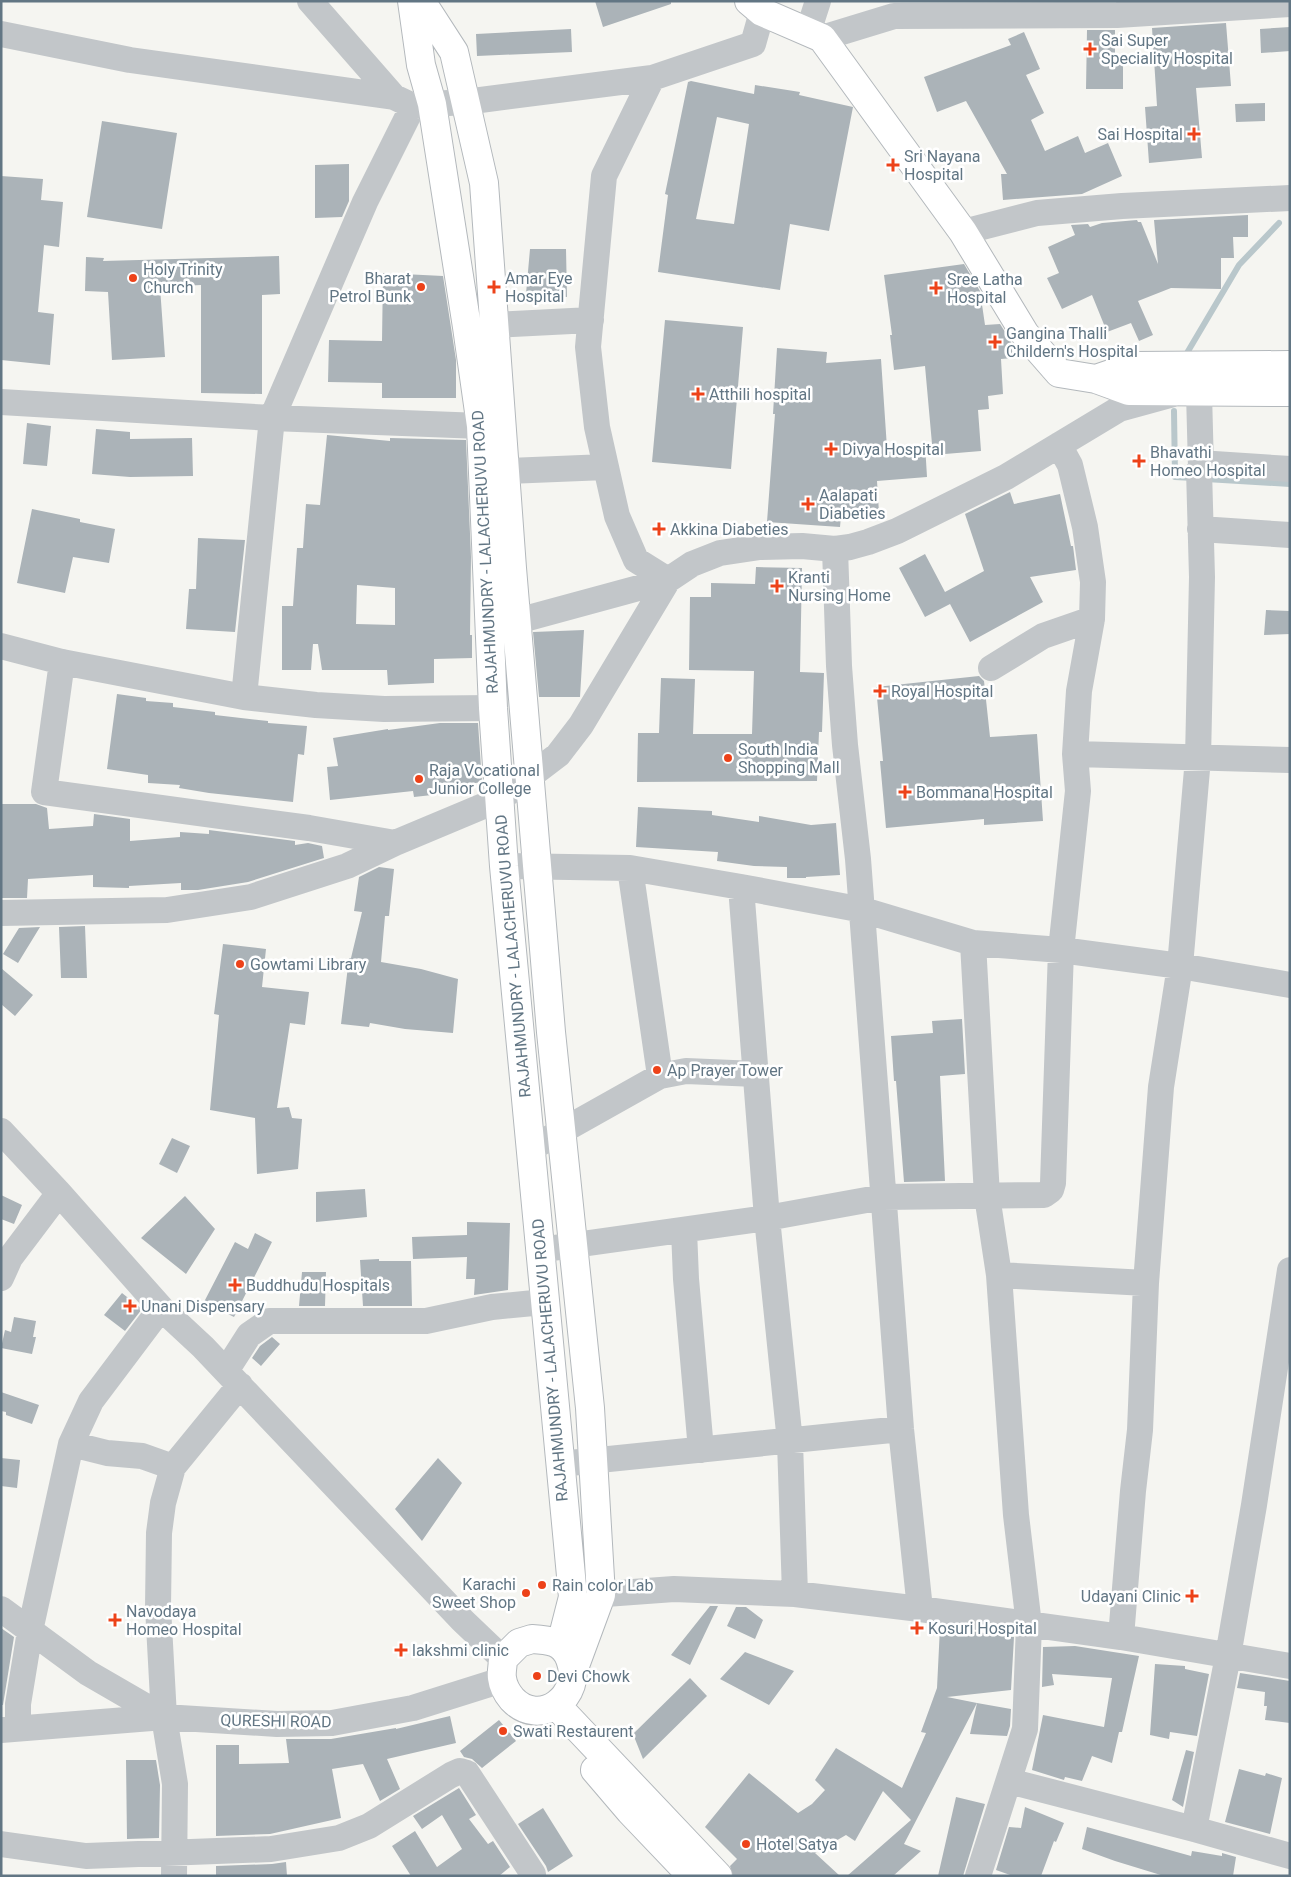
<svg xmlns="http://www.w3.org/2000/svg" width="1291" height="1877" font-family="Roboto,sans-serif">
  <rect width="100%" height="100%" fill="#f5f5f1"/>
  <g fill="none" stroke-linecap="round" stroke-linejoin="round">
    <path stroke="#b9c7cb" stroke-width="6" d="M1184 358 1239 265 1279 223
      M1174 411 1175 477 1194 478
      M1206 479 1290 484"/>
  </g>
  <path fill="#abb3b8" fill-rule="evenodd" d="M595 1H671V4L603 27Z
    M1226 23 1231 86 1196 88 1202 158 1149 163 1145 107 1157 106 1152 28Z
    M1290 27V51L1261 53 1260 29Z
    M571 29 572 52 477 56 476 34Z
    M1087 30H1115V56H1123V89H1086Z
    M1024 32 1040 69 1026 75 1044 113 1031 120 1045 151 1078 136 1085 153 1108 143 1122 176 1082 194 1003 200 1001 174H1007L966 101 937 112 924 77 1011 45 1008 39Z
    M691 81 754 94 755 85 800 92 799 95 853 107 829 231 790 224 780 290 658 272 668 195 665 194 688 82ZM717 117 749 124 734 224 696 219Z
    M1265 103V121L1236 122 1235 104Z
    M102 121 177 133 162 229 87 217Z
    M349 164V201L342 217 315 218V165Z
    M1 176 43 179 41 200 63 202 59 247 44 245 38 312 54 314 50 365 1 360Z
    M1248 215V237H1233L1234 258H1221V289L1171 288 1138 301 1153 335 1139 341 1131 323 1107 332 1092 295 1062 309 1047 278 1059 273 1048 247 1075 235 1071 225 1088 224 1090 227 1102 223 1137 220 1138 222H1141L1158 264 1154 220Z
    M530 249H566L567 297 526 294Z
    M279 256 280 294 262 295V394L201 393V285L160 287 165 357 112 360 108 292 85 291 86 257 104 258 103 261Z
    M964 264 980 291 985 325 1000 324 1011 341 1013 358 1001 359 1003 394 988 396 989 409 978 410 981 451 933 455 925 366 894 370 890 335H892L884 275Z
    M383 273 443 276 456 360V398H382V383L328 382 329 340 382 341Z
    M665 320 743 327 731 469 652 462Z
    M777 348 827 352 826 363 881 359 887 448 925 444 927 477 877 481 879 513 841 516 840 527 767 522 775 414H773Z
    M27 423 51 426 47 466 23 464Z
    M96 429 130 432V439L192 438 193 476 130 477 92 474Z
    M327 435 390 441V438L466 440 471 557 470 635H472V658L434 659V683L388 685 387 670H322L318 644H313L311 670H282V606H293L297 548H303L306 504 320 505ZM357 585 395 588V625L356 624Z
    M1010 492 1014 504 1060 494 1071 546H1073L1076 570 1030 577 1043 602 970 642 950 604 925 617 899 568 925 554 945 592 984 571 965 514Z
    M32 509 80 519V522L115 529 109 563 73 557 65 593 17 583Z
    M198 538 245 540 235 632 186 629 189 589H196Z
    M756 567 802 568 800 672 824 673 822 732H819L817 781 637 782 638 733H659L661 678 695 679 693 734H752L754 671 689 670 690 597H711V583L755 584Z
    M1266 610 1290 611V634L1264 635Z
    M584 630 580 697H539L533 632Z
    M979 676 984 681 990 737 1037 734 1043 821 984 825V819L886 828 880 761H883L876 687Z
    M117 694 146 698V701L173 703V707L215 712V715L268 721V723L307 726 304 755 298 754 293 802 209 793 179 788 180 785 148 783V775L107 769Z
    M440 723H478L482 782 449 787 450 793 414 797 413 791 330 800 327 767 338 766 333 738 388 729V730Z
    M1 804H36L47 808 49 829 93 826 94 814 130 819V841L180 837V832L209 834V830L295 841V845L308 843 322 846 324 858 248 882 198 890H181V883L129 886V888L93 887V875L28 879 27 898H1Z
    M638 807 712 811V815L759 822V816L811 825 836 823 840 875 806 877V878H787V867L754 866 717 861 718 852 636 847Z
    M379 867 394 869 389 916H385L381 962 421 969 458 979 453 1033 405 1029 370 1023 369 1027 341 1024 349 958H351L362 912 354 911 359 877Z
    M85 926 87 978H61L59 927Z
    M40 927 18 963 3 954 19 928Z
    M223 944 266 949 262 987 309 992 305 1025 290 1023 277 1108 289 1107 292 1118 302 1119 298 1169 257 1174 255 1118 210 1110 219 1015 214 1014Z
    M1 968 33 995 15 1016 1 1004Z
    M962 1019 965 1074 940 1076 945 1181 904 1182 896 1081H894L891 1036 933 1033 932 1021Z
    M172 1138 190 1146 177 1173 159 1164Z
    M365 1189 367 1217 316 1222V1192Z
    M1 1195 22 1205 14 1224 1 1219Z
    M185 1196 215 1229 186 1274 141 1238Z
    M467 1222 510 1223 508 1290 474 1295 475 1279H466L467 1257 413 1259 412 1237 467 1235Z
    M255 1233 272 1242 234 1317 204 1302 235 1242 248 1249Z
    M379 1259V1261H411L412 1306H363L360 1260Z
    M302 1272H326L325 1306H299Z
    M122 1293 142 1309 125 1331 104 1315Z
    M14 1317 36 1321 33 1337H36L32 1354 1 1348 5 1330 11 1332Z
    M272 1337 280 1344 261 1366 252 1358 260 1346Z
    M1 1392 39 1405 32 1424 6 1415V1412L1 1411Z
    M1 1458 20 1460 17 1488 1 1486Z
    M438 1458 462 1483 422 1541 395 1509Z
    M710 1606H718L690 1665 671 1655Z
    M736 1607H746L763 1620 755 1639 727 1626Z
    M940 1627 1014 1637 1011 1690 947 1697 977 1703 904 1844 921 1851 893 1876H847L911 1820 883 1791 855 1841 846 1835 815 1853 840 1876H733L730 1866 737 1859 705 1827 749 1773 798 1813 812 1804 825 1790 815 1780 836 1748 902 1788 926 1733 921 1732 937 1688Z
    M1 1628 14 1637 3 1705H1Z
    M1075 1646 1139 1656 1122 1732H1119L1112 1763 1092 1756 1082 1781 1065 1777 1064 1780 1032 1770 1043 1715 1104 1727 1112 1678 1052 1674 1054 1685 1042 1687 1043 1647Z
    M745 1652 794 1671 769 1705 720 1679Z
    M1155 1664 1185 1666V1669L1209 1674 1197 1736 1170 1732 1169 1739 1150 1735Z
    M1240 1673 1290 1681V1723L1265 1720 1267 1706H1264L1265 1692 1237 1688Z
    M690 1678 707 1696 643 1759 633 1734Z
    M977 1703 1011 1709 1010 1726 1007 1736 970 1734Z
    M450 1716 456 1743 387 1759 400 1789 380 1801 363 1764 332 1769 341 1818 270 1834 216 1836V1745H239V1764L289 1763 286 1739H331L396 1728V1729Z
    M499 1720 516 1741 482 1768 472 1759 464 1757 460 1751Z
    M1186 1750 1194 1752 1183 1807 1172 1800Z
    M126 1760H156L160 1785 159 1838 127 1839Z
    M1239 1769 1265 1776 1266 1773 1282 1778 1270 1834 1225 1822Z
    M459 1788 476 1815 469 1819 488 1844 493 1841 510 1867 499 1876H411L392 1846 415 1831 437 1867 462 1849 442 1815 422 1829 413 1816Z
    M956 1797 985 1804 963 1876H938Z
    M1025 1807 1064 1823 1056 1842 1054 1841 1041 1876H1013L996 1870 1009 1827 1021 1828Z
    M543 1808 573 1856 548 1872 546 1866 518 1824Z
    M1087 1827 1191 1856 1192 1851 1222 1856V1853L1236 1857 1233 1876H1164L1115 1861 1082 1849Z
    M286 1862 287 1876H216V1866L272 1864Z"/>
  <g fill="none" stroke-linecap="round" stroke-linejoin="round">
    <defs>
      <path id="major" d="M412 1 421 65 432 104 467 327 481 426 493 708 504 866 573 1597 561 1644
        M421 1 454 52 484 183 512 568 551 1032 590 1408 601 1595 573 1671
        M749 1 762 12 822 38 963 232 1025 334 1059 373 1096 379 1129 391 1290 392
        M1096 379 1134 366 1290 365
        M532 1639C549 1640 563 1641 570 1659 584 1696 540 1729 512 1699 507 1693 503 1686 502 1678 501 1672 503 1665 503 1659L519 1643Z
        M556 1705 718 1876
        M595 1770 630 1811 692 1876"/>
    </defs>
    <use href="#major" stroke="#b3b8bc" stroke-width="30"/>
    <path stroke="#c2c6c9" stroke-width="26" d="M310 1 394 97
      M808 32 818 1
      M1 34 130 60 394 97 413 106 432 104 465 102 652 78 753 44 762 12
      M822 38 894 16 1117 15 1290 4
      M652 78 604 176 588 347 597 427 617 516 636 560 668 580
      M963 232 1037 213 1122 206 1290 198
      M473 326 591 320
      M1199 393 1201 468
      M1 402 272 418 481 426
      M484 472 606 467
      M1200 529 1290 535
      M835 549 839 666 845 745 858 859 901 1429 920 1609
      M495 627 668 580
      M1 646 62 662 244 697 316 705 384 709 493 708
      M62 662 44 792 309 828 395 843
      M991 668 1043 636 1092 619
      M244 697 272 418 365 202 413 106
      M1075 754 1290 760
      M504 866 630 868 741 887 863 910 973 943 1061 950 1180 966 1290 985
      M630 868 660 1076
      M741 887 767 1218 790 1442 795 1594
      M1 913 167 910 251 897 347 866 395 843 500 799 558 755 581 725 668 580 692 564 720 553 760 547 802 546 835 549 850 547 868 542 897 531 1006 477 1119 409 1170 395
      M973 943 987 1196 999 1275 1016 1515 1029 1625 1025 1729 978 1876
      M1 1131 59 1193 161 1308 203 1347 462 1620 503 1659
      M530 1149 660 1076 686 1071 756 1074
      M684 1230 686 1279 701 1450
      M539 1250 767 1218 883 1197 1044 1195 1051 1190 1053 1183 1061 950 1078 791 1075 754 1079 691 1092 619 1093 582 1085 527 1070 465 1059 445
      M999 1275 1146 1283
      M1 1278 10 1258 59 1193
      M226 1371 249 1335 269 1321H426L492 1307 544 1302
      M71 1444 107 1453 142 1456 173 1467
      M560 1464 901 1429
      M578 1596 674 1589 795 1594 920 1609 1121 1637 1290 1666
      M1 1609 88 1673 164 1717
      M1121 1637 1133 1491 1140 1430 1146 1283 1161 1087 1180 966 1198 758 1202 577 1199 470 1205 464H1214L1290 469
      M18 1728V1704L30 1631 71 1444 91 1401 161 1308
      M1 1730 164 1717 277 1724 332 1723 413 1708 502 1680
      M1009 1781 1194 1829 1290 1856
      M1194 1829 1228 1656 1254 1505 1290 1270
      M1 1844 86 1856 271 1849 339 1838 369 1826 451 1775 460 1771 467 1773 533 1874
      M174 1876 175 1784 164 1717 158 1607 159 1533 163 1503 173 1467 240 1385"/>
    <use href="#major" stroke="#fff" stroke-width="28"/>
  </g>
  <g fill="#ed4219" stroke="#fff" stroke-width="2">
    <path d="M1087.5 41.5h5v5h5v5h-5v5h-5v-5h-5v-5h5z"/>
    <path d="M1191.5 126.5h5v5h5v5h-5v5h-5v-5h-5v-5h5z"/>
    <path d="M890.5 157.5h5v5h5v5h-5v5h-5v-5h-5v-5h5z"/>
    <circle cx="133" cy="278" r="5"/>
    <circle cx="421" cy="287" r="5"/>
    <path d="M491.5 279.5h5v5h5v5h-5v5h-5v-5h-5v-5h5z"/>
    <path d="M933.5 280.5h5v5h5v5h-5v5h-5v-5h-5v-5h5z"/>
    <path d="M992.5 334.5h5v5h5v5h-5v5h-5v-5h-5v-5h5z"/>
    <path d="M695.5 386.5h5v5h5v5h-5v5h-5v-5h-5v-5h5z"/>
    <path d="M828.5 441.5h5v5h5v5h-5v5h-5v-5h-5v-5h5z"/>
    <path d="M1136.5 453.5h5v5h5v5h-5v5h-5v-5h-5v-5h5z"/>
    <path d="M805.5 496.5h5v5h5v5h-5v5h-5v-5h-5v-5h5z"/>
    <path d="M656.5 521.5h5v5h5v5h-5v5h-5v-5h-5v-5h5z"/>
    <path d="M774.5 578.5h5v5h5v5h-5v5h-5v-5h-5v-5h5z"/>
    <path d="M877.5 683.5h5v5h5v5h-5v5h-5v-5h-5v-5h5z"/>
    <circle cx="728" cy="758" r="5"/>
    <circle cx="419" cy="779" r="5"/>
    <path d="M902.5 784.5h5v5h5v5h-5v5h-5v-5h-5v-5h5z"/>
    <circle cx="240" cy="964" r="5"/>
    <circle cx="657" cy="1070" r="5"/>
    <path d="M232.5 1277.5h5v5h5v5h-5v5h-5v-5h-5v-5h5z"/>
    <path d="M127.5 1298.5h5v5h5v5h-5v5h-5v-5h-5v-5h5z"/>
    <circle cx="542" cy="1585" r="5"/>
    <circle cx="526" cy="1593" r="5"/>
    <path d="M1189.5 1588.5h5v5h5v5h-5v5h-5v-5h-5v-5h5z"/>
    <path d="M112.5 1612.5h5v5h5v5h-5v5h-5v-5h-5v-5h5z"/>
    <path d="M914.5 1620.5h5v5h5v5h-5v5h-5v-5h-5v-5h5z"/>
    <path d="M398.5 1642.5h5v5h5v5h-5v5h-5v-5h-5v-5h5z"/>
    <circle cx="537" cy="1676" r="5"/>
    <circle cx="503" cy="1731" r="5"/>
    <circle cx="746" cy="1844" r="5"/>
  </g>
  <g text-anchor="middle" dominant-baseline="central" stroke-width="5" stroke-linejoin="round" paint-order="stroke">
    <g font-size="16" fill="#627684" stroke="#fff" text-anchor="start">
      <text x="1101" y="40">Sai Super<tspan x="1101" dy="18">Speciality Hospital</tspan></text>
      <text x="1183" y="134" text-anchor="end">Sai Hospital</text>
      <text x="904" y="156">Sri Nayana<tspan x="904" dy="18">Hospital</tspan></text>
      <text x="143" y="269">Holy Trinity<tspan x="143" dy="18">Church</tspan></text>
      <text x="411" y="278" text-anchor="end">Bharat<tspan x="411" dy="18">Petrol Bunk</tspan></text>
      <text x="505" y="278">Amar Eye<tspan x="505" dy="18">Hospital</tspan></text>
      <text x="947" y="279">Sree Latha<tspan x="947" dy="18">Hospital</tspan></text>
      <text x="1006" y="333">Gangina Thalli<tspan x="1006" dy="18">Childern's Hospital</tspan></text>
      <text x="709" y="394">Atthili hospital</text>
      <text x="842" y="449">Divya Hospital</text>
      <text x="1150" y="452">Bhavathi<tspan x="1150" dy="18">Homeo Hospital</tspan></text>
      <text x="819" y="495">Aalapati<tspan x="819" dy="18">Diabeties</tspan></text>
      <text x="670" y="529">Akkina Diabeties</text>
      <text x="788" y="577">Kranti<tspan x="788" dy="18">Nursing Home</tspan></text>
      <text x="891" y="691">Royal Hospital</text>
      <text x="738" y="749">South India<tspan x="738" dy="18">Shopping Mall</tspan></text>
      <text x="429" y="770">Raja Vocational<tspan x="429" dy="18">Junior College</tspan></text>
      <text x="916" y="792">Bommana Hospital</text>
      <text x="250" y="964">Gowtami Library</text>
      <text x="667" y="1070">Ap Prayer Tower</text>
      <text x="246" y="1285">Buddhudu Hospitals</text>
      <text x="141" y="1306">Unani Dispensary</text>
      <text x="516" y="1584" text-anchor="end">Karachi<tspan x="516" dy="18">Sweet Shop</tspan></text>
      <text x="552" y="1585">Rain color Lab</text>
      <text x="1181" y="1596" text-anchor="end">Udayani Clinic</text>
      <text x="126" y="1611">Navodaya<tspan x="126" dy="18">Homeo Hospital</tspan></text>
      <text x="928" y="1628">Kosuri Hospital</text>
      <text x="412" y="1650">lakshmi clinic</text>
      <text x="547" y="1676">Devi Chowk</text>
      <text x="513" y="1731">Swati Restaurent</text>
      <text x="756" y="1844">Hotel Satya</text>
    </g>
    <g font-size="16" fill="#627684" stroke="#fff">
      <text transform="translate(485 552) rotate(-93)">RAJAHMUNDRY - LALACHERUVU ROAD</text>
      <text transform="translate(513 956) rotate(-95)">RAJAHMUNDRY - LALACHERUVU ROAD</text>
      <text transform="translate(550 1360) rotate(-95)">RAJAHMUNDRY - LALACHERUVU ROAD</text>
      <text transform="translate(276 1721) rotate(1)">QURESHI ROAD</text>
    </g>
  </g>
  <rect width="1291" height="1877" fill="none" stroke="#627684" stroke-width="5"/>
</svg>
